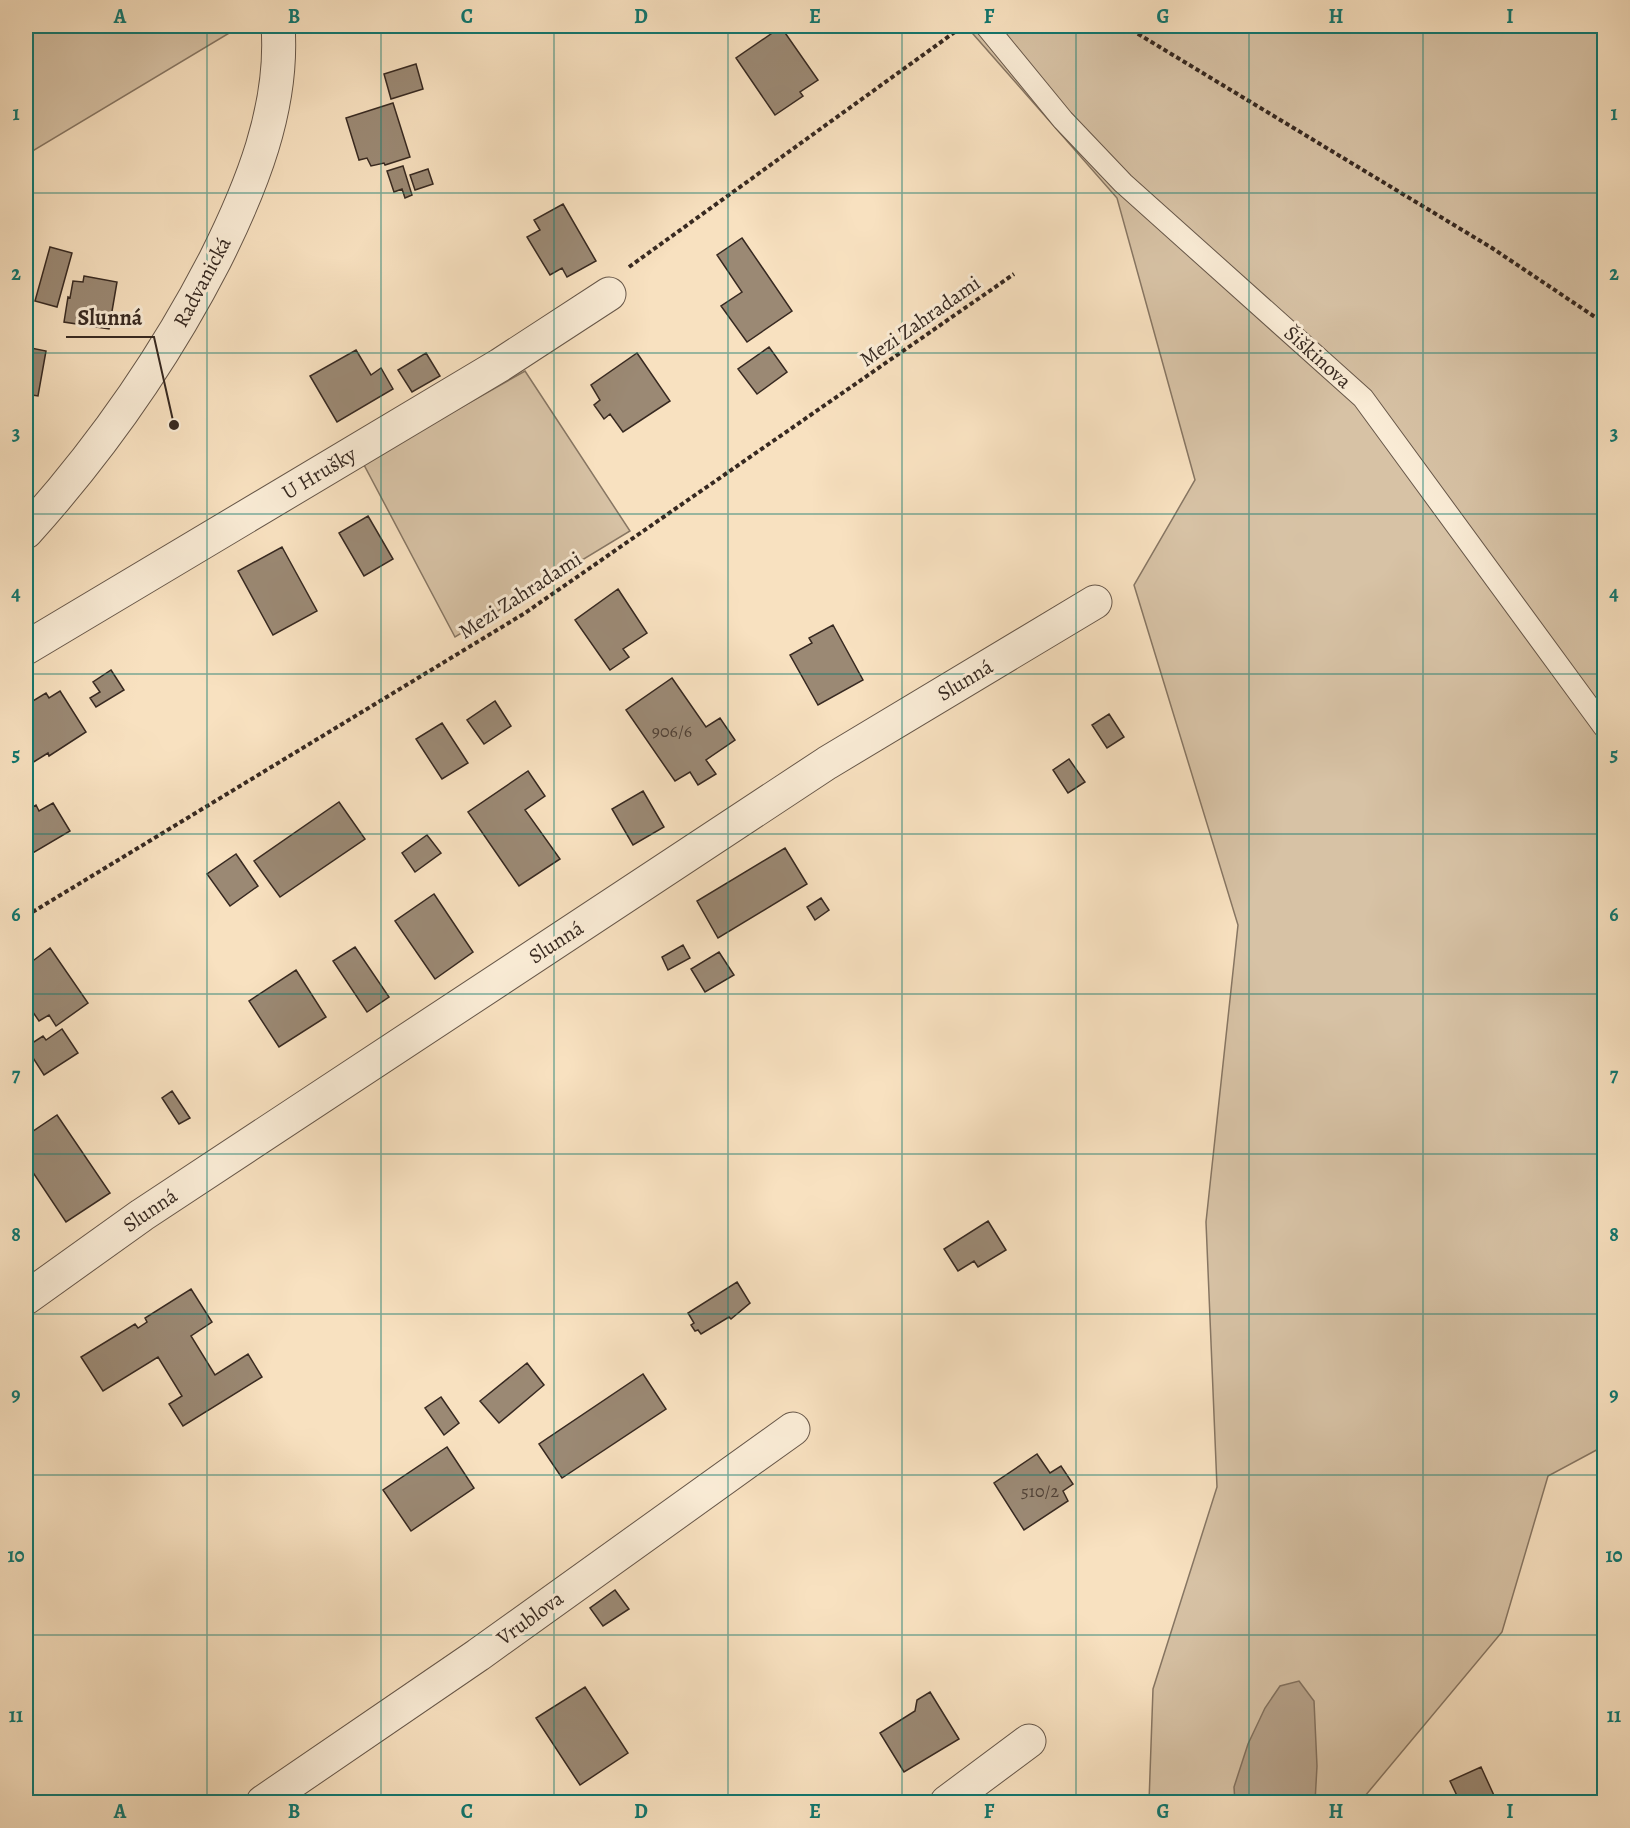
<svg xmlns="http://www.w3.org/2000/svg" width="1630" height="1828" font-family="Alegreya,serif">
  <rect width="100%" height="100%" fill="#f8e1c0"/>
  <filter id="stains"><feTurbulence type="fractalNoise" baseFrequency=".00333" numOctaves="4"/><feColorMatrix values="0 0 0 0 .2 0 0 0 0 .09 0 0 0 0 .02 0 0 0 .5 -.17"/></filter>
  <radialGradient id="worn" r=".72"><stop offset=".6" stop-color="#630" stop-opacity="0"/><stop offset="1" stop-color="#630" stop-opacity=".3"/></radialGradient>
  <path fill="#d7c2a5" stroke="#877663" stroke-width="1.5" d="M26 26H241L26 155Z
    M966 26H1604V1446L1548 1476 1502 1632 1360 1802H1149L1153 1689 1217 1487 1206 1222 1238 925 1134 585 1195 480 1117 198Z
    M525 371 630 531 455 637 363 463Z"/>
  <path fill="#b6a28a" stroke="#837260" stroke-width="1.5" d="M1299 1681 1314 1701 1317 1766 1315 1802H1235L1234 1787 1248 1744 1265 1708 1280 1686Z"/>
  <path fill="#9b8974" stroke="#372921" stroke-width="1.5" d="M781 27 818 80 800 92 803 96 775 115 736 58Z
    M416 64 423 89 391 99 384 74Z
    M393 103 410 157 385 165 384 163 371 166 367 158 359 160 346 118Z
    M403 166 412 195 405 198 402 189 394 192 387 171Z
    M428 169 433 184 415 190 410 175Z
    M563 204 596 261 567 277 562 268 550 275 527 237 540 230 534 220Z
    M742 238 792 311 747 342 721 306 742 292 717 255Z
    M50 247 72 253 57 307 35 301Z
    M84 276 117 282 109 329 64 322 68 297 70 298 73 281 83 282Z
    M26 347 46 351 38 396 26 394Z
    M769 347 787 372 757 394 738 369Z
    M356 350 371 375 381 368 393 389 337 422 310 376Z
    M426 353 440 376 412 392 398 370Z
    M637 353 670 401 623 432 610 414 604 419 594 405 600 400 591 385Z
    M368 516 393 559 364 576 339 533Z
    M282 547 317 611 273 635 238 571Z
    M618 589 647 633 623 649 629 657 610 670 575 620Z
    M833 625 863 680 818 705 790 655 812 643 809 638Z
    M111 670 124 690 96 707 90 698 100 692 93 682Z
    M672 678 706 727 720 718 735 740 706 760 716 774 698 785 690 772 675 781 626 710Z
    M60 691 86 732 49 756 48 753 32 763 26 753V703L27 702 28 704 46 693 49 698Z
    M495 701 511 726 484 744 467 720Z
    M1109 714 1124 737 1107 748 1092 725Z
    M442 723 468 763 442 779 416 739Z
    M1069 759 1085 782 1068 793 1053 770Z
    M528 771 545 796 525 810 560 859 519 886 468 812Z
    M643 791 664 827 633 845 612 809Z
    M339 802 365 839 280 897 254 861Z
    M53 803 70 831 26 857V811L36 805 39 811Z
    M427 835 441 853 415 872 402 853Z
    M785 848 807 884 718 938 697 901Z
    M236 854 258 886 230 906 207 874Z
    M434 894 473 952 435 979 395 921Z
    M821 898 829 910 815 920 807 907Z
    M683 945 690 958 668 970 662 957Z
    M355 947 389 997 367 1012 333 961Z
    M50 948 88 1003 56 1026 49 1015 39 1021 26 1002V966Z
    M719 952 734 975 705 992 691 969Z
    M296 970 326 1017 279 1047 249 1001Z
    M62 1029 78 1053 44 1075 26 1047 43 1036 46 1040Z
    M172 1091 190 1118 179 1124 162 1098Z
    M57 1115 110 1193 66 1222 26 1162V1136Z
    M988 1221 1006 1250 978 1267 974 1261 958 1271 944 1249Z
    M737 1282 750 1303 731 1319 729 1317 701 1334 698 1330 695 1331 691 1325 694 1323 688 1313Z
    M191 1289 212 1322 191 1336 215 1375 248 1354 262 1377 183 1426 169 1404 182 1396 158 1357 103 1391 81 1357 135 1324 138 1328 147 1322 145 1318Z
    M527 1363 544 1385 499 1423 480 1401Z
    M643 1374 666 1409 562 1478 539 1444Z
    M441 1397 459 1423 444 1435 425 1408Z
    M447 1447 474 1488 411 1531 383 1490Z
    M1037 1454 1050 1473 1061 1466 1073 1484 1063 1491 1068 1501 1024 1530 994 1483Z
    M615 1590 629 1609 603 1626 590 1608Z
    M585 1687 628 1753 580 1785 536 1718Z
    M930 1692 959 1739 904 1772 880 1733 915 1711 917 1700Z
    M1481 1767 1497 1802H1460L1450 1781Z"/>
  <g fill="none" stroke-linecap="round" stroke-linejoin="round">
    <defs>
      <path id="service" d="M986 26 1063 120 1123 183 1363 398 1604 727"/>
      <path id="minor" d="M26 648 500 365 609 294
        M26 1298 142 1215 827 763 1095 602
        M263 1802 478 1655 793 1429
        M947 1802 1029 1741"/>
      <path id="tertiary" d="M26 532C100 450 164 359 215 260 251 188 284 108 278 26"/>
    </defs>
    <use href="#service" stroke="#675749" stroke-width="23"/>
    <use href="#minor" stroke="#675749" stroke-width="35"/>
    <use href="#tertiary" stroke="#675749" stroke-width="35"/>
    <path stroke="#372921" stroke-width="4" stroke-dasharray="4.5 3" stroke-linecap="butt" d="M1125 26 1492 248 1595 317 1604 321
      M629 267 959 29
      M26 916 525 613 1014 274"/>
    <use href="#service" stroke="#faecd6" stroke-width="21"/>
    <use href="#minor" stroke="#faecd6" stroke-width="33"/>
    <use href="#tertiary" stroke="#faecd6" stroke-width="33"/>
  </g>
  <path fill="none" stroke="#0f766e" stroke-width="1.5" stroke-opacity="0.55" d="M207 26V1802M381 26V1802M554 26V1802M728 26V1802M902 26V1802M1076 26V1802M1249 26V1802M1423 26V1802M26 193H1604M26 353H1604M26 514H1604M26 674H1604M26 834H1604M26 994H1604M26 1154H1604M26 1314H1604M26 1475H1604M26 1635H1604"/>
  <g text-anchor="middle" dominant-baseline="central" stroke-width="6" stroke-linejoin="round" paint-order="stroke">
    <g font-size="18" fill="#504136">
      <text x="672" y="731">906/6</text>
      <text x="1040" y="1491">510/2</text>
    </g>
    <g font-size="21" fill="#372921" stroke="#faecd6">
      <text transform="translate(202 282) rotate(-62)">Radvanická</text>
      <text transform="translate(920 321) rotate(-35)">Mezi Zahradami</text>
      <text transform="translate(1318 357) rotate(42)">Šiškinova</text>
      <text transform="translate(319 473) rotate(-31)">U Hrušky</text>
      <text transform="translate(520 595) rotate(-33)">Mezi Zahradami</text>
      <text transform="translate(965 680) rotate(-31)">Slunná</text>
      <text transform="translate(556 942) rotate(-33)">Slunná</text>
      <text transform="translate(150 1210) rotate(-34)">Slunná</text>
      <text transform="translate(530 1618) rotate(-36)">Vrublova</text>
    </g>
  </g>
  <path fill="none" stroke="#372921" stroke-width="2" d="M174 425L154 337H66"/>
  <circle fill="#372921" stroke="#faecd6" stroke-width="2" cx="174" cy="425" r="6"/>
  <g font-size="22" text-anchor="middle" font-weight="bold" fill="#372921" stroke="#faecd6" stroke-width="6" stroke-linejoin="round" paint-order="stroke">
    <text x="110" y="325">Slunná</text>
  </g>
  <rect width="1630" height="1828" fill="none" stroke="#f8e1c0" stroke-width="66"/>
  <rect x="33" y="33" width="1564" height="1762" fill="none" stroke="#0f766e" stroke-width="2"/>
  <g font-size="20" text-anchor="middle" font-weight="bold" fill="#0f766e">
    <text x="120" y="23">A</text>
    <text x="294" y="23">B</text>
    <text x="467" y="23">C</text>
    <text x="641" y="23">D</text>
    <text x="815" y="23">E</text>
    <text x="989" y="23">F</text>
    <text x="1163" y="23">G</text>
    <text x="1336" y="23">H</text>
    <text x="1510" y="23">I</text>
    <text x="16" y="120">1</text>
    <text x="1614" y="120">1</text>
    <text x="16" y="280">2</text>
    <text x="1614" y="280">2</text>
    <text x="16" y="440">3</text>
    <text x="1614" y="440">3</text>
    <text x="16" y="600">4</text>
    <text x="1614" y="600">4</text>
    <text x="16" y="761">5</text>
    <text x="1614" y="761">5</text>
    <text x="16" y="921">6</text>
    <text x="1614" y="921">6</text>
    <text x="16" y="1081">7</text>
    <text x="1614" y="1081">7</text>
    <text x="16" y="1241">8</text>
    <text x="1614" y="1241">8</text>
    <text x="16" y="1401">9</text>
    <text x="1614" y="1401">9</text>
    <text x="16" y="1562">10</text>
    <text x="1614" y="1562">10</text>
    <text x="16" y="1722">11</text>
    <text x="1614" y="1722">11</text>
    <text x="120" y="1818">A</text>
    <text x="294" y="1818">B</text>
    <text x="467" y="1818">C</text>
    <text x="641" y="1818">D</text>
    <text x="815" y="1818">E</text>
    <text x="989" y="1818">F</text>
    <text x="1163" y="1818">G</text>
    <text x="1336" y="1818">H</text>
    <text x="1510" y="1818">I</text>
  </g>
  <rect width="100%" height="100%" filter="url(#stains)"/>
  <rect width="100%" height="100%" fill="url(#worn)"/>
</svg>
